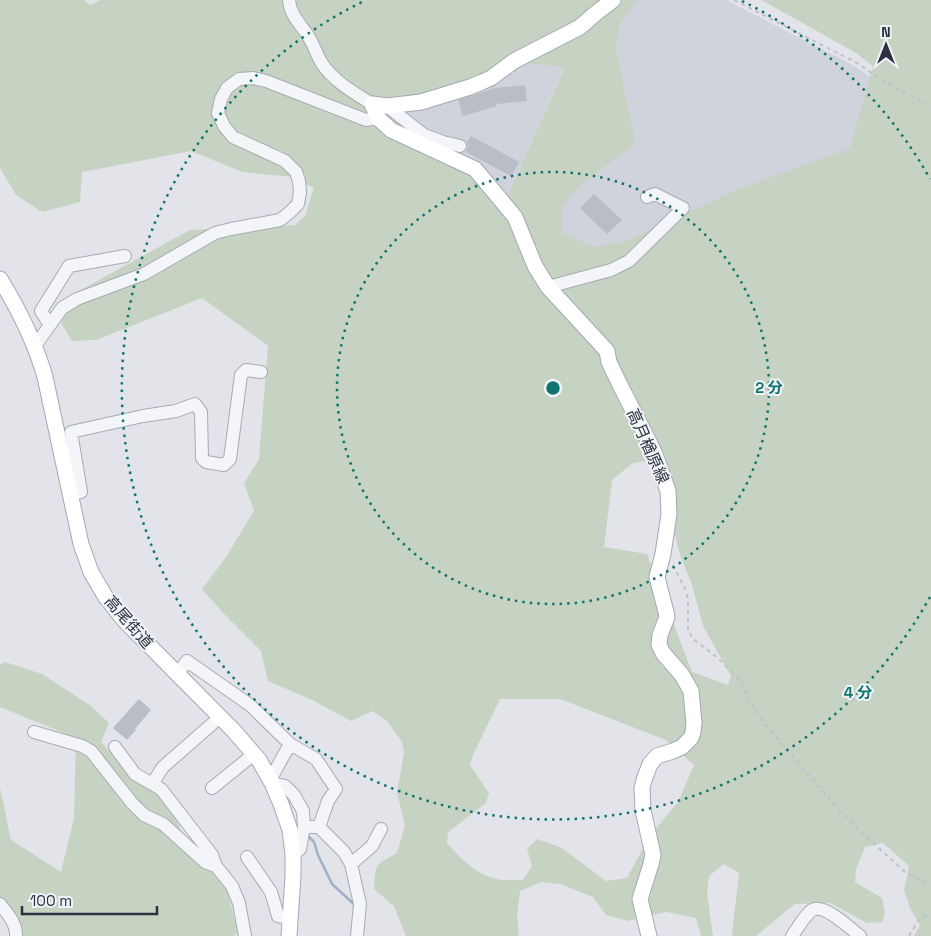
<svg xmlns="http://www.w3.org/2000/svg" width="931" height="936" font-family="'Space Grotesk','Noto Sans JP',sans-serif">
  <rect width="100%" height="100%" fill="#e2e4e9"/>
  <path fill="#d0d3db" d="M612 0H726L853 65 878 82 931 110 581 311 533 247Z
    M524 63 565 66 508 195 473 161 397 127 376 109Z"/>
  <path fill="#c6d3c3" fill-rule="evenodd" d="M0 0H84L90 5 100 0H637L619 26 616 49 634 137 633 145 578 187 562 207V233L594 247 624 242 739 189 850 148 873 66 856 53 761 0H931V936H914L920 925 910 908 904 890 909 866 883 843 865 847 856 869 855 882 882 898 885 912 882 922 867 923 830 903 795 904 756 936H734L732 934 739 873 724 864 709 876 707 894 713 936H701L696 918 666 912 628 921 606 915 593 897 560 884 541 882 520 891 517 917 519 936H406L394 906 374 889C376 864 374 865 397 853L405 825 397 793 404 752 402 742 387 721 372 711 351 721 312 700 268 681 261 651 225 615 202 589 226 557 254 511 244 483 259 459 268 346 202 298 96 340 72 341 61 323 79 291 190 230 295 225 305 216 314 188 293 177 242 172 191 151 82 172 80 202 42 212 16 195 0 168ZM524 63 565 67 508 195 473 161 397 127 377 109ZM646 461 666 472 669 511 680 555 692 585 703 626 731 676 728 685 692 672 647 554 604 547 612 480 633 463ZM500 699H560L666 740 694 765 678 802 649 837 627 878 606 881 562 848 537 839 527 849 532 866 523 880C516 880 509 880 503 880 478 877 462 860 447 843L448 832 486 803 489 793 470 765 473 755Z
    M5 662 42 674 91 706 109 723 101 742 131 775 148 784 175 816 188 847 216 868 227 889 238 933 233 936H16L0 904V788L11 840 61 872 74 818 76 738 0 707V665Z"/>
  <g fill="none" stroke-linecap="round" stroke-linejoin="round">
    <path stroke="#9fb0c7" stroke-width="2.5" d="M307 835 314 842 318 855 332 884 356 906"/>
  </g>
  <path fill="#b9bdc6" d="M525 85 527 101 496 104 497 106 463 116 458 100 495 88Z
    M471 136 519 162 511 176 466 152 468 147 467 142Z
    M594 194 622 220 607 234 580 208Z
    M139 699 151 710 135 729 136 730 127 740 113 728Z"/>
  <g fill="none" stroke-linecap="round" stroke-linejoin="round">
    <defs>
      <path id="minor" d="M289 0C290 14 299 23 307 34 313 43 316 53 321 62 333 81 353 92 372 104
        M387 106 424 135 443 142 460 146
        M548 287 611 270 629 261 683 208 655 194 647 197
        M50 325 41 311 69 266 125 256
        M35 346 62 308 77 299 144 274 215 233 231 229 280 220 289 213 298 204 300 192 299 181 296 172 285 161 233 137 224 126 218 113 221 99 227 88 239 79 253 78 266 81 366 120 378 118
        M70 495 81 492 71 432 143 416 176 411 195 404 201 412 202 458 206 462 224 465 230 459 241 375 246 370 261 372
        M177 674 187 661 250 705 290 744 316 759 336 789 328 801 319 827
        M34 732 82 746 91 751 132 803 144 815 163 824 205 862 216 866
        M115 747 135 774 161 789 212 855 216 866 232 886 239 903 245 936
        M270 780 290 744
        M272 783 285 786 294 795 303 811 304 827 300 849 293 854
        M152 784 163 767 220 717
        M212 788 254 754
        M304 827H319L344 852 351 864 360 904 357 936
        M247 857 271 892 278 916 290 918
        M351 864 372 846 381 829
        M0 904C7 913 17 924 16 936
        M792 936C797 929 805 915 812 910 824 903 851 929 860 936"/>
      <path id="major" d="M613 0 596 13 580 27 514 61 491 78 482 82 470 87 421 102 387 106 372 104 378 118 391 130 475 169 515 217 535 266 548 287 607 351 609 362 620 385 642 428 655 454 668 491 669 514 663 554 657 577 666 612 667 617 660 635 659 645 663 653 682 675 691 691 694 723 693 732 691 738 682 747 673 751 657 756 650 764 644 780 642 788 643 810 653 855 651 864 640 899 649 936
        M0 279C19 310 35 342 45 377L81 544 91 572 105 596 124 620 234 731 259 760 272 783 281 804 290 830 293 854V876L289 936"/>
    </defs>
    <use href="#minor" stroke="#a7abb3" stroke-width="14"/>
    <use href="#major" stroke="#a2a8b4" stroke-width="17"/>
    <path stroke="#c0c2c8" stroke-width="2" stroke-dasharray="4 4" stroke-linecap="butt" d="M734 0 857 63 880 79 931 107
      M673 565 685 589 688 598V629L692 638 719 659 737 677 757 713 770 730 838 809 860 831 905 872 931 885
      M909 936 918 921 931 913"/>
    <use href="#minor" stroke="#f4f5f8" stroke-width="12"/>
    <use href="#major" stroke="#fff" stroke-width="15"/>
  </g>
  <g fill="none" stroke="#0f766e" stroke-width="2.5" stroke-dasharray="2.5 5">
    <circle cx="553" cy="388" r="216"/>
    <path d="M930 597A431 431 0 1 1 364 1M742 1A431 431 0 0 1 930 179"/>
  </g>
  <g text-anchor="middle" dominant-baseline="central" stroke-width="4" stroke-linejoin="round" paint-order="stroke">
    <g font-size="16" fill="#2b3140" stroke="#f1f3f7">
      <text transform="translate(648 446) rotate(66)">高月楢原線</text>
      <text transform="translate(129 622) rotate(49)">高尾街道</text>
    </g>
  </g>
  <circle cx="553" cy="388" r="8" fill="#0f766e" stroke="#f1f3f7" stroke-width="2.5"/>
  <g font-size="15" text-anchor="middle" font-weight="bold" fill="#0f766e" stroke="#f1f3f7" stroke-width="4" stroke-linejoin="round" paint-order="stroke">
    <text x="769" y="393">2 分</text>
    <text x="858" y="698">4 分</text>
  </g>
  <g transform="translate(886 45)" stroke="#f1f3f7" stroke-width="4" paint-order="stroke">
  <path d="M0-4L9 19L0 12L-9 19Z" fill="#2b3140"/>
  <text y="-8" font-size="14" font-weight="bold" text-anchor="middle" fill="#2b3140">N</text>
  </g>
  <path d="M22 906v8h135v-8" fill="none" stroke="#2b3140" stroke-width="2.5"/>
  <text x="30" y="906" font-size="15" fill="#2b3140" stroke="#f1f3f7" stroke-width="4" paint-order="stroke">100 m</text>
</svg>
